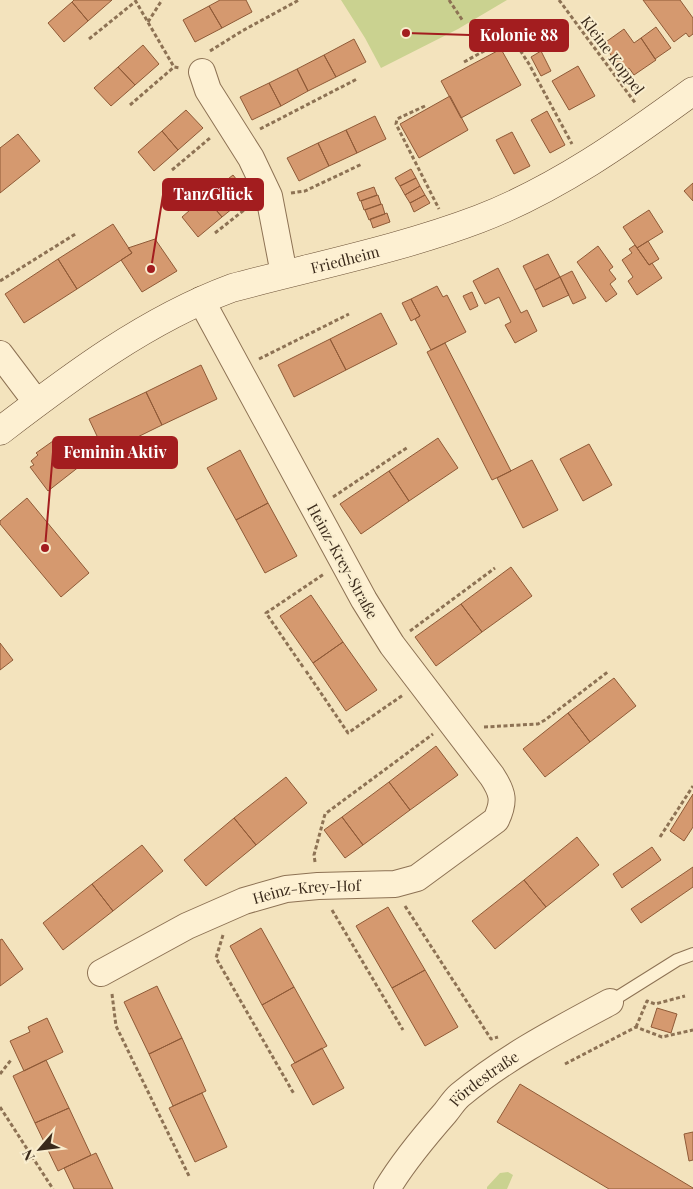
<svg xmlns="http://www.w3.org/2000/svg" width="693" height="1189" font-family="'Playfair Display',serif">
  <rect width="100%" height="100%" fill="#f3e3bd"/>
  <path fill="#cad290" d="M341 0H507L458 29 381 68 365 38Z
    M508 1172 513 1175 507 1189H487V1187L500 1173Z"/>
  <path fill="#d5996f" stroke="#8f5a37" d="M74 0H112L88 21 72 2Z
    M220 0H246L252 12 222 28 209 6Z
    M643 0H680L693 18V34L689 37 686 33 674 42Z
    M72 2 88 21 64 42 48 23Z
    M209 6 222 28 195 42 183 20Z
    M656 27 671 48 655 59 641 38Z
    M624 29 634 43 641 38 656 60 634 75 629 68 623 72 603 44Z
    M354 39 366 62 336 77 324 55Z
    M143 45 159 64 135 85 118 67Z
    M501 49 521 85 461 118 441 81Z
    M541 51 551 71 541 76 531 57Z
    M324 55 336 77 308 91 297 69Z
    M578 66 595 96 569 110 552 81Z
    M118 67 135 85 111 106 94 88Z
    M297 69 308 91 281 106 269 83Z
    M269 83 281 106 252 120 240 97Z
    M450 96 468 130 419 158 400 124Z
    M186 110 203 128 178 150 162 131Z
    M547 111 565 145 550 153 531 120Z
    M375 116 386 139 357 153 346 130Z
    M346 130 357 153 329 166 318 143Z
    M162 131 178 150 154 171 138 152Z
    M512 132 530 166 514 174 496 140Z
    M18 134 40 161 0 193V148Z
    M318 143 329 166 299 181 287 158Z
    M411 169 416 178 400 186 395 178Z
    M233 175 249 195 222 217 205 197Z
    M416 178 420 186 405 195 400 186Z
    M693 183V201L684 191Z
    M420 186 425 195 410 203 405 195Z
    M374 187 377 195 360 201 357 193Z
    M378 195 381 204 364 210 361 201Z
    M425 195 430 203 414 212 410 203Z
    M205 197 222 217 198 237 182 217Z
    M382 204 385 214 369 220 365 210Z
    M649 210 663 232 637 248 623 227Z
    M387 213 390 222 373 228 370 219Z
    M113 224 132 253 77 289 58 259Z
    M155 239 177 271 142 292 121 260 132 253 128 248Z
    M648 241 659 259 649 265 637 248Z
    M635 245 649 265 652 263 662 278 637 295 628 281 633 277 622 260 632 253 629 249Z
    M598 246 613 267 609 270 616 279 610 284 617 294 606 302 577 262Z
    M548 254 560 277 535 290 523 266Z
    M58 259 77 289 24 323 5 294Z
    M498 268 521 313 527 310 537 331 515 343 505 325 511 322 499 297 485 304 473 281Z
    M572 271 586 298 573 304 560 277Z
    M560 277 569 295 543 307 535 290Z
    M437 286 443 297 447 295 466 332 431 350 415 319 420 316 411 299Z
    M472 292 478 306 470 310 463 296Z
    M411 299 420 316 411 321 402 303Z
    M381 313 397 344 346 370 330 339Z
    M330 339 346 370 294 397 278 365Z
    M445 343 511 471 492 480 427 352Z
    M201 365 217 399 162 425 146 392Z
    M146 392 162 425 105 453 89 419Z
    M438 438 458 468 409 501 389 471Z
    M53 441 61 452 67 448 80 466 48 491 30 467 34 465 31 461 38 455 36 453Z
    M589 444 612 485 583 501 560 459Z
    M240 450 268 503 236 520 207 468Z
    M532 460 558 510 523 528 497 478Z
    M389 471 409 501 361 534 340 504Z
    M27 498 89 573 61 597 0 524V521Z
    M268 503 297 556 265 573 236 520Z
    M511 567 532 596 482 632 461 604Z
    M311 595 343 642 313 663 280 616Z
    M461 604 482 632 436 666 415 637Z
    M343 642 377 690 346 711 313 663Z
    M0 643 13 660 0 670Z
    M614 678 636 706 590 742 568 713Z
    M568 713 590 742 545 777 523 749Z
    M436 746 458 775 410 810 389 782Z
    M286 777 307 803 256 845 234 818Z
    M389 782 410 810 363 845 342 817Z
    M693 794V827L684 841 670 831Z
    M342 817 363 845 345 858 324 830Z
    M234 818 256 845 206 886 184 860Z
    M577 837 599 865 546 907 524 880Z
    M142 845 163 871 113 911 92 884Z
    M652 847 661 860 622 888 613 874Z
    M693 867V887L641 923 631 909Z
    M524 880 546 907 495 949 472 921Z
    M92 884 113 911 63 950 43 923Z
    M388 907 425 970 392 988 356 926Z
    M261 928 294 987 262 1005 230 946Z
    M2 939 23 969 0 986V940Z
    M425 970 458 1027 425 1046 392 988Z
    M157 986 182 1038 149 1054 124 1002Z
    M294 987 327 1046 295 1063 262 1005Z
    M657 1008 677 1014 671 1033 651 1027Z
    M47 1018 63 1052 24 1071 10 1041 30 1032 28 1027Z
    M182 1038 206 1091 173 1106 149 1054Z
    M322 1048 344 1088 313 1105 291 1065Z
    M46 1060 69 1108 35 1123 13 1076Z
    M520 1084 693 1188V1189H609L497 1122Z
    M202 1093 227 1147 195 1162 169 1108Z
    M69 1108 91 1155 58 1171 35 1123Z
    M693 1132V1160L689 1161 684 1134Z
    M96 1153 113 1189H74L64 1168Z"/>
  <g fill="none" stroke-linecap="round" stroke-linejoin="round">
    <defs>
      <path id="lane" d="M610 1002 677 960 693 954"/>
      <g id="street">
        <path d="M202 72 208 90 251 158 269 196 284 274"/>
        <path d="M0 354 37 403"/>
        <path id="s1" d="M101 973 187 926 244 901 286 889 318 886 395 884 417 878 496 820C505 801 503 793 492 776L392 645 364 600 201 300"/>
        <path id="s2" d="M387 1189C403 1162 424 1137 445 1113 450 1107 454 1100 460 1095 506 1057 558 1030 610 1002"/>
      </g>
      <g id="secondary">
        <path id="s3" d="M0 431C72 376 146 320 232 288 314 266 400 249 479 219 557 189 626 140 693 91"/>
      </g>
    </defs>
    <use href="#lane" stroke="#8d7254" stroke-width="14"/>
    <use href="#street" stroke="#8d7254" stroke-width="28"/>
    <use href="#secondary" stroke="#6e5338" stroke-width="29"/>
    <path stroke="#8d7254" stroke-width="3" stroke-dasharray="4 2.5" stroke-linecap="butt" d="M135 0 174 67 180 68
      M449 0 463 21
      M559 0 636 104
      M148 22 162 0
      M89 39 136 1
      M210 51 242 31 299 0
      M464 62 502 41H508L520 50 529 64 572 144
      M130 105 174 67
      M425 106 397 119 396 124 439 209
      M260 129 357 79
      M172 170 210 138
      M291 193 305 191 362 164
      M215 233 248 207
      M0 281 77 233
      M259 359 349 314
      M333 497 408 447
      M410 631 495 568
      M303 667 266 613 324 574
      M306 671 348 733 403 695
      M484 727 538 724 545 720 609 671
      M660 837 693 786
      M315 862 314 855 325 814 433 734
      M405 906 491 1039 498 1037
      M332 910 403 1030
      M223 935 216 958 294 1094
      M112 994 116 1026 189 1176
      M636 1027 647 1001 655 1004 685 996
      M565 1064 636 1027 662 1037 693 1030
      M0 1074 11 1060
      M0 1107 53 1189"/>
    <use href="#lane" stroke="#fdf0d2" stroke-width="12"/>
    <use href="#street" stroke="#fdf0d2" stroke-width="26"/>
    <use href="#secondary" stroke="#fdf0d2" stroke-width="28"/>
  </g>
  <g text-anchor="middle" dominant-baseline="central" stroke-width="4" stroke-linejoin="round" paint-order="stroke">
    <g font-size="15" fill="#3a2a1b" stroke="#f9edce">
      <text transform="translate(613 55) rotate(53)">Kleine Koppel</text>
      <text stroke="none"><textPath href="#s3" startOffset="390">Friedheim</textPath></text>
      <text transform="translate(343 561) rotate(61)">Heinz-Krey-Straße</text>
      <text stroke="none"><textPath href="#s1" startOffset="224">Heinz-Krey-Hof</textPath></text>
      <text stroke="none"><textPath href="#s2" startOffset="148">Fördestraße</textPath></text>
    </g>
  </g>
  <path fill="none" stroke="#a31d1f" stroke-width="2" d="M406 33L470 35M151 269L163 195M45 548L53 452"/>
  <g fill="#a31d1f" stroke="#f9edce" stroke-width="2">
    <circle cx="406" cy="33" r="5"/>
    <circle cx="151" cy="269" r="5"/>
    <circle cx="45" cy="548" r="5"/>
  </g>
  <g fill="#a31d1f" stroke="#a31d1f" stroke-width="2">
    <rect x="470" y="20" width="98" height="31" rx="5"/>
    <rect x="163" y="179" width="100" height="31" rx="5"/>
    <rect x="53" y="437" width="124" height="31" rx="5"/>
  </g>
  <g font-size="16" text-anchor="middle" font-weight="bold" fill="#fff">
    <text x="519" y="41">Kolonie 88</text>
    <text x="213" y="200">TanzGlück</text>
    <text x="115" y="458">Feminin Aktiv</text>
  </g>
  <g transform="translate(40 1149) rotate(242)" stroke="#f9edce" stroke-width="4" paint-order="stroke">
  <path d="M0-4L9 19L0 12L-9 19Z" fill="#3a2a1b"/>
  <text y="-8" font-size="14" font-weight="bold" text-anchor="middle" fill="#3a2a1b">N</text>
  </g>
</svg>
